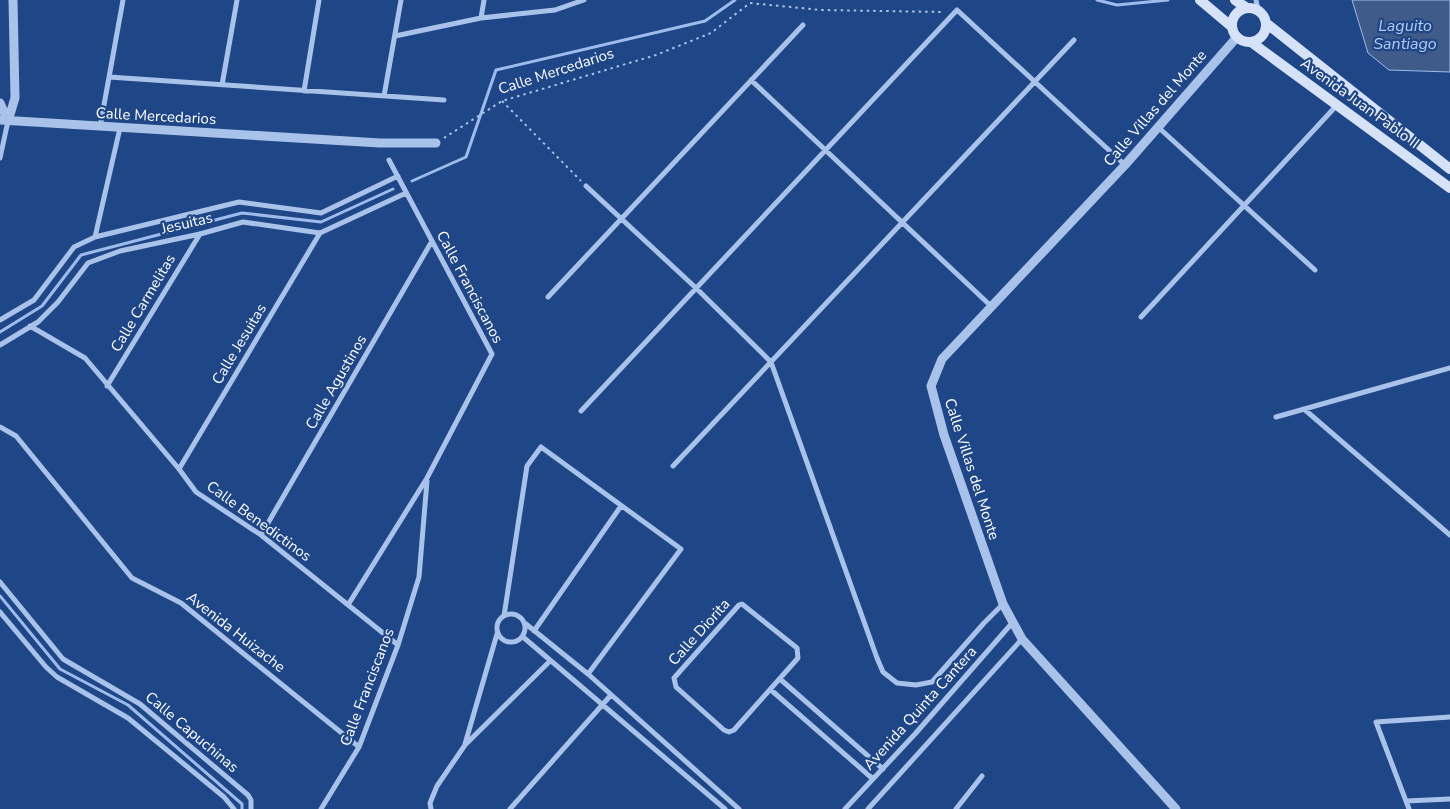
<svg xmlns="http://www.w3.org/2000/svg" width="1450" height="809" font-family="'Nunito Sans',sans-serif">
  <rect width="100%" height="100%" fill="#1f4687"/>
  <path fill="#3f5b8a" stroke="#9dbcec" d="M1352 0H1450V72L1389 70 1368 53Z"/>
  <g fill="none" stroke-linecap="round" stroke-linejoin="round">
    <path stroke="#9dbcec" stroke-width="3" d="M1097 0 1117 5 1168 0
      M412 181 466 157 496 70 705 21 735 0
      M0 332 42 306 81 255 242 213 321 222 393 189
      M0 596 60 669 128 705 242 804V809"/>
    <path stroke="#a9c2ea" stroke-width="2" stroke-dasharray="2.5 4" stroke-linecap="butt" d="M502 101 581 181
      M444 138 502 101 656 55 711 33 750 3 821 10 944 12"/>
    <path stroke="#a9c2ea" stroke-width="5" d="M1256 0 1258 10
      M481 18 484 0
      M395 36 481 18 555 10 584 0
      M109 77 444 100
      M751 80 992 307
      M222 85 237 0
      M304 91 319 0
      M384 96 401 0
      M100 127 123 0
      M1158 127 1315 270
      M0 158 8 121
      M586 186 696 288 771 362 877 658 883 672 897 683 916 685 932 682 984 623 1003 604
      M95 237 120 128
      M548 297 803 25
      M1141 317 1337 105
      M0 320 34 300 74 247 95 237 239 202 321 213 398 176
      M30 326 85 358 179 469 196 492 261 535 398 645
      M0 345 38 322 58 302 88 263 120 251 200 234 243 222 320 233 406 193
      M107 386 200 234
      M1304 409 1450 535
      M581 411 957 10 1125 165
      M1276 417 1450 368
      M0 427 16 436 132 578 181 603 359 747
      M673 466 1074 40
      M179 469 320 233
      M261 535 432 241
      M0 582 63 659 140 704 248 795 251 800V809
      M742 604 797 648 798 658 734 730 729 732 724 730 676 687 674 678 739 605Z
      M348 605 427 478 492 354 389 160
      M0 612 46 667 57 677 128 718 224 797 234 809
      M497 628a14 14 0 1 1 28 0a14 14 0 1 1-28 0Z
      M504 616 527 466 541 447 681 549 588 674
      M526 624 588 674 739 809
      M534 631 621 506
      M523 637 725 809
      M780 679 883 769
      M771 690 873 779
      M465 744 497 634
      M1406 801 1450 799
      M321 809 359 747 398 645 419 577 427 481
      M431 809 430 803 437 786 465 745 550 661
      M510 809 611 695
      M845 809 915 734 1013 622
      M868 809 1022 639
      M956 809 982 776
      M1409 809 1376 722 1450 717"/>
    <path stroke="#a9c2ea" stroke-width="9" d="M0 103 8 121
      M0 120 380 143H436
      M8 121 15 98 13 0
      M1176 809 1022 639 1003 604 944 435 931 386 942 359 1125 165 1237 37"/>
    <path stroke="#d5e2f8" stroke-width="10" d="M1200 0 1232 27
      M1235 0 1247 8
      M1232 25a17 17 0 1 1 34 0a17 17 0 1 1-34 0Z
      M1266 23 1450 169
      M1251 42 1450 188"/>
  </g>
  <g text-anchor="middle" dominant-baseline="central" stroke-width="4.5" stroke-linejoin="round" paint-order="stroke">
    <g font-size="15" fill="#fff" stroke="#1f4687">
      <text transform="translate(556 71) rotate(-18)">Calle Mercedarios</text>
      <text transform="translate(1360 103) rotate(36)">Avenida Juan Pablo II</text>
      <text transform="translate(1155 108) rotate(-49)">Calle Villas del Monte</text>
      <text transform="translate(156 116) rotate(3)">Calle Mercedarios</text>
      <text transform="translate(187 223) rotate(-13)">Jesuitas</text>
      <text transform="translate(470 287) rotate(62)">Calle Franciscanos</text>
      <text transform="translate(143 303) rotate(-59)">Calle Carmelitas</text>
      <text transform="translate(239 344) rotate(-59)">Calle Jesuitas</text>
      <text transform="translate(336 382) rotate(-60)">Calle Agustinos</text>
      <text transform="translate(972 469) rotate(72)">Calle Villas del Monte</text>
      <text transform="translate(259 521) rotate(36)">Calle Benedictinos</text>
      <text transform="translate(236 632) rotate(38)">Avenida Huizache</text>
      <text transform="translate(699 632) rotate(-48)">Calle Diorita</text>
      <text transform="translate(367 687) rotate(-69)">Calle Franciscanos</text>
      <text transform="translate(920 708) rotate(-48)">Avenida Quinta Cantera</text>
      <text transform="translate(192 732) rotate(40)">Calle Capuchinas</text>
    </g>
    <g font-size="16" font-style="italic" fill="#b5cdf2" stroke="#1f4687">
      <text x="1405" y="26">Laguito<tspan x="1405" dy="18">Santiago</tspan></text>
    </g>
  </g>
</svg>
